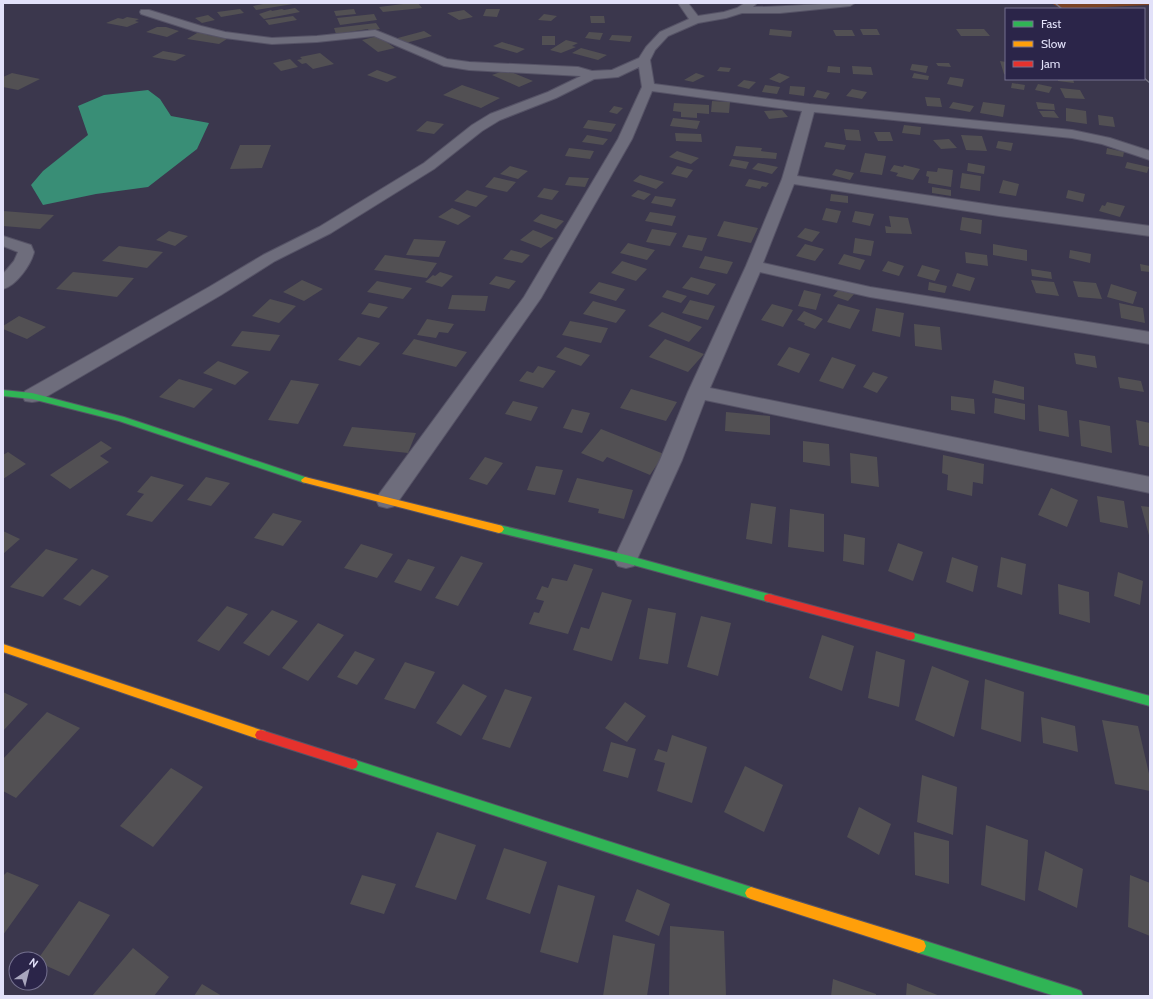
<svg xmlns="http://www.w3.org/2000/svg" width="1153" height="999" font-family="Cabin,sans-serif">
  <rect width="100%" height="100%" fill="#3b374d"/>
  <path fill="#7b4325" d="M1051 3H1150V5L1062 9Z"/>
  <path fill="#398e76" d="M148 90 160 99 171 116 209 123 197 149 148 187 96 194 43 205 31 185 43 171 88 135 78 106 104 95Z"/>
  <path fill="#525053" d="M268 3H293V4L256 10 253 6Z
    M411 3H418L422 8 383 12 379 7Z
    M295 8 300 12 264 19 259 14 271 10 272 11 282 9 284 10Z
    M240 9 244 13 221 17 217 12Z
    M354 9 356 14 336 16 334 11Z
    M486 9H500L497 17 483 16Z
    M464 10 473 17 459 20 447 13Z
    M374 14 377 20 340 25 337 18Z
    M544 14 557 16 551 21 538 20Z
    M208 15 215 20 202 23 195 18Z
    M293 16 297 20 269 25 265 20Z
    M590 16H604L605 23H591Z
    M127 17 139 19 135 21 139 22 127 27 106 23 118 18 123 19Z
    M376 23 380 29 369 31 368 29 336 34 334 28Z
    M157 27H166L179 31 167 37 146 32Z
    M770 29 792 31 791 37 769 35Z
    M860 29H877L880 35H863Z
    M956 29H984L990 36H961Z
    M833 30H852L855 36H836Z
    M424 31 432 36 402 44 394 39Z
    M589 32 603 33 600 40 585 38Z
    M197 33H202L209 34 207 35 230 37 219 44 187 39Z
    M612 35 632 36 630 42 609 40Z
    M378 36 395 48 378 52 362 40Z
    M542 36H555V45H542Z
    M566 40 578 43 572 46 576 47 561 53 550 50Z
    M502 42 525 49 517 53 493 46Z
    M581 48 607 55 598 60 572 53Z
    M163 51 186 55 175 61 152 57Z
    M320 53 334 64 313 69 306 63 302 64 297 60 302 59 300 57Z
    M290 59 298 67 281 71 273 63Z
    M1000 61 1006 62V75L1004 74Z
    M936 63H949L951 67 938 66Z
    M912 64 928 66 926 73 910 70Z
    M828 66 840 67V73L827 72Z
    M852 66 871 67 873 75 853 74Z
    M720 67 731 68 729 72 717 71Z
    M377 70 397 77 387 82 367 75Z
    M506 70 533 81 519 87 492 75Z
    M12 73 40 79 18 90 3 87V77Z
    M696 73 705 76 693 82 684 80Z
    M779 73 790 77 780 83 769 79Z
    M914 73 929 76 928 80 912 78Z
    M950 77 964 79 962 87 947 84Z
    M1058 79H1073L1074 83 1058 81Z
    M744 80 756 82 749 89 737 86Z
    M1012 83 1025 85 1024 90 1011 88Z
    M1038 84 1052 87 1049 93 1035 90Z
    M462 85 500 98 481 108 443 95Z
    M765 85 780 87 777 94 762 92Z
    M790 86 805 87 804 96 789 94Z
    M1060 88 1080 90 1085 99 1065 98Z
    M852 89 867 92 862 99 846 96Z
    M817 90 830 93 826 99 813 97Z
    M925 97 940 98 942 107 927 106Z
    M712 101 730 102 729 113 711 112Z
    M953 102 974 106 970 112 949 108Z
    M983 102 1005 105 1003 117 980 113Z
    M1036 102 1054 104 1055 110 1038 109Z
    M674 103 709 105V114L697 113V118L681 117V112L673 111Z
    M614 106 623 108 617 114 609 112Z
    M1066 108 1086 111 1087 124 1066 121Z
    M782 110 788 117 769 119 764 111Z
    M1039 111H1054L1059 118 1043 117Z
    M1098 115 1113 117 1115 127 1099 125Z
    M673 118 700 121 697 129 670 126Z
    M588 120 616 124 611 132 583 128Z
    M427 121 444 124 434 134 416 131Z
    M904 125 921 127 920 135 902 133Z
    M844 129 859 130 861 141 846 140Z
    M874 132H890L893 141H878Z
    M675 133 701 134 702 142 676 141Z
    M587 135 608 139 603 145 582 142Z
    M961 135 982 136 987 151 966 150Z
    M949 139 957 148 941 149 933 140Z
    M998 141 1013 143 1011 151 996 148Z
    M826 142 846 145 844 150 824 147Z
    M240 145H271L262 168 230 169Z
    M736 146 762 148 761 151 777 153 776 159 733 156Z
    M569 148 594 151 590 159 565 156Z
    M1107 148 1124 152 1123 157 1106 154Z
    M677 151 699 158 691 164 669 157Z
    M865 153 886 156 882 175 860 172Z
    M732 159 749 162 746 169 729 166Z
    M1127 162 1149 167 1147 173 1125 168Z
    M758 163 778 167 772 174 752 169Z
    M968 163 985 166 984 174 967 171Z
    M894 165 903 167 904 165 920 169 913 180 896 176 898 173 890 171Z
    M510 166 528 171 518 179 500 174Z
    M677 166 693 170 687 178 671 174Z
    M938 168 953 170 951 187 928 183 929 177 926 176 927 171 937 172Z
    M836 169 854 173 850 180 832 175Z
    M962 173 981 176 980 191 960 188Z
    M640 175 664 182 656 189 633 181Z
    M494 177 516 182 507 192 485 187Z
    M569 177 589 178 585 187 565 185Z
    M749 179 769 183 766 187 762 186 760 189 745 186Z
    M1003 180 1019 184 1016 196 999 193Z
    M932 187 951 190V196L932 193Z
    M544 188 559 191 552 200 537 197Z
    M467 190 470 191 488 196 476 207 454 201Z
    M638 190 651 194 644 200 631 196Z
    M1068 190 1085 194 1083 202 1066 198Z
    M831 194 848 196V203L830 201Z
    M655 196 676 199 672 207 651 203Z
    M1107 202 1125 206 1120 217 1099 211 1102 205 1105 206Z
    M452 208 471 216 458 225 438 217Z
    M826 208 841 211 837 223 822 220Z
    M3 211 54 215 40 229 3 226Z
    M855 211 874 214 870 226 852 222Z
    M650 212 676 216 672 226 645 221Z
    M541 214 564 221 556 229 533 221Z
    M889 216 908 218 912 234 886 233 885 226 891 227Z
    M962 217 982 220 981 234 960 230Z
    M724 221 758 228 751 243 717 236Z
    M805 228 820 232 812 242 797 237Z
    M652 229 677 233 670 246 646 242Z
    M533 230 554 238 541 248 520 240Z
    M169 231 188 236 175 246 156 240Z
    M688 235 707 238 702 251 682 247Z
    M855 238 874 241 871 256 853 253Z
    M414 239 446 241 439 257 406 255Z
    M628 243 655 250 647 260 620 253Z
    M805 244 824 249 815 261 796 256Z
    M993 244 1027 250V261L993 255Z
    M119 246 163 252 147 268 102 261Z
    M511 250 530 255 522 263 503 259Z
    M1070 250 1091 254 1090 263 1069 258Z
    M965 252 987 255 988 266 966 263Z
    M844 254 865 260 860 270 838 264Z
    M385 255 437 263 427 278 374 270Z
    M705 256 733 262 727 274 699 268Z
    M622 261 647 269 636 281 611 273Z
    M888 261 904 266 899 276 882 271Z
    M1140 264 1150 266V272L1141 271Z
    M922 265 940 270 935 281 917 276Z
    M1031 269 1051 272 1052 279 1032 276Z
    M73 272 134 278 117 297 56 289Z
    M440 272 453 276 442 287 425 282 433 275 435 276Z
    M957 273 975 278 970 291 952 286Z
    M496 276 516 281 509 289 489 284Z
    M691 277 716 284 708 295 682 288Z
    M302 280 323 289 304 301 283 292Z
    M1031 280 1054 282 1059 296 1036 293Z
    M377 281 412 288 403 299 367 292Z
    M1073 281 1096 283 1102 299 1078 297Z
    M599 282 625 289 616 301 589 293Z
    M929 282 947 286 945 293 928 290Z
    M1111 284 1137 292 1133 304 1107 297Z
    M840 288 855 293 848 301 833 296Z
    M667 290 687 296 681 303 662 297Z
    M804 290 821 294 816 310 798 306Z
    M452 295 488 296 485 311 448 309Z
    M270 299 296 306 279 323 252 316Z
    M690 300 715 306 708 320 682 313Z
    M593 301 626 310 616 323 583 314Z
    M369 303 388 307 379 318 361 314Z
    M1119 303 1143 308 1145 323 1121 318Z
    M772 304 793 310 783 327 761 320Z
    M838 304 860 310 850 329 827 322Z
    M876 308 904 313 900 337 872 331Z
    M804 311 823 319 815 329 804 325 805 323 797 320Z
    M662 312 702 327 689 342 648 326Z
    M19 316 46 327 27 339 3 329V326Z
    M427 319 454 324 448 333 439 332 436 338 417 335Z
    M570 321 608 328 601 343 562 335Z
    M914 324 940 327 942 350 915 346Z
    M242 331 280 335 270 351 231 346Z
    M358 337 380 343 360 366 338 360Z
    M414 339 467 352 456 367 402 354Z
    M665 339 704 354 688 372 649 357Z
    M565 347 590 355 581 366 556 357Z
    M789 347 810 354 799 373 777 365Z
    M1074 353 1095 356 1097 368 1076 364Z
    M832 357 856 365 843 389 819 381Z
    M218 361 249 372 235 385 203 373Z
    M538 366 556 371 543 388 519 381 527 371 533 373Z
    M873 372 888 377 877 393 863 387Z
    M1118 377 1141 381 1144 392 1120 388Z
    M179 379 213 389 194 408 159 397Z
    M291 380 319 384 298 424 268 420Z
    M994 380 1024 387V400L992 393Z
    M631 389 677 402 666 421 620 408Z
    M951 396 974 399 975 414 951 410Z
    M995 398 1025 404V420L994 413Z
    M513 401 538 407 531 421 505 414Z
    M1038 405 1067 411 1069 437 1039 431Z
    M572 409 590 413 582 433 563 428Z
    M726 412 770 416V435L725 431Z
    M1079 420 1110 426 1112 453 1081 446Z
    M1136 420 1150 423V447L1139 445Z
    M352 427 416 433 408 453 343 446Z
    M601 429 664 454 650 475 607 457 603 462 581 453Z
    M101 441 112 448 100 456 109 462 70 489 50 475Z
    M803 441 829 444 830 466 803 462Z
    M8 452 26 464 3 479V455Z
    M850 453 877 457 879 487 851 483Z
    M943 455 984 464 983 484 973 482 972 496 947 490 948 475 942 473Z
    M485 457 503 463 487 485 469 479Z
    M536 466 563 470 555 495 527 490Z
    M151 476 184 485 152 522 126 515 144 494 137 492Z
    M206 477 230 483 211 506 187 500Z
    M577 478 633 490 624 519 598 513 599 509 568 502Z
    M1051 488 1078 500 1067 527 1038 515Z
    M1097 496 1124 501 1128 528 1100 522Z
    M751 503 776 507 772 544 746 539Z
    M1141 506 1150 507V539Z
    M790 509 824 514V552L788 547Z
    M273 513 302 521 283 546 254 538Z
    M3 531 20 539 3 554Z
    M844 534 865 538 864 565 843 561Z
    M898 543 923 552 913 581 888 571Z
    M361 544 393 554 377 578 344 568Z
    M46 549 78 559 43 597 10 587Z
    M461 556 483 563 458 606 435 598Z
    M952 557 978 566 973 592 946 582Z
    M1001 557 1026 564 1022 595 997 587Z
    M408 559 435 567 421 591 394 582Z
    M574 564 593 569 568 634 529 624 534 612 539 613 544 601 536 599 542 586 548 588 552 578 567 581Z
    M92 569 109 576 80 606 63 599Z
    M1118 572 1143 581 1140 605 1114 596Z
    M1058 584 1089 592 1090 623 1059 614Z
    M602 592 632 600 612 661 573 650 581 627 589 629Z
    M227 606 248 614 219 651 197 641Z
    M648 608 676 613 668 664 639 659Z
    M272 610 298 621 269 656 243 643Z
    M701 616 731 623 718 676 687 667Z
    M318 623 344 635 308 681 282 668Z
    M822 635 854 646 842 691 809 678Z
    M355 651 375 659 357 685 337 677Z
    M876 651 905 660 899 707 868 698Z
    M405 662 435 672 415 709 384 699Z
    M932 666 969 681 954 737 915 720Z
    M985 679 1024 692 1021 742 981 729Z
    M463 684 487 696 461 736 436 723Z
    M505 689 532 697 510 748 482 739Z
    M3 692 28 704 3 731Z
    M625 702 646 716 627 742 605 728Z
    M47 712 80 728 16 798 3 791V759Z
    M1041 717 1075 726 1078 752 1043 743Z
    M1102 720 1138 726 1150 778V791L1115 784Z
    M672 735 707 747 692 803 657 791 665 763 654 760 658 749 667 752Z
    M611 742 636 749 628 778 603 771Z
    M745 766 783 785 764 832 724 812Z
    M171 768 203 787 153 847 120 826Z
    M922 775 957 787 953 835 917 822Z
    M859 807 891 824 879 855 847 837Z
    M986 825 1028 840 1025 901 981 885Z
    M437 832 476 845 456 900 415 887Z
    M914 832 949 841V884L915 875Z
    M504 848 547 862 530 914 486 899Z
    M1045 851 1083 869 1077 908 1038 890Z
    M7 872 39 885 3 935V876Z
    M362 875 396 884 384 914 350 904Z
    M1130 875 1150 883V936L1128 927Z
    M558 885 595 896 578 963 540 952Z
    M637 889 670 904 659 936 625 921Z
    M79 901 110 915 69 976 40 963V959H38Z
    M670 926 724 931 726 996H669Z
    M613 935 655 944 647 996H603Z
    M133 948 169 977 154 996H92Z
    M833 979 876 994V996H831Z
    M907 983 940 996H906Z
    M202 984 222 996H194Z"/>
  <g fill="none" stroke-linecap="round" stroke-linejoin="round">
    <defs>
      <path id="street" d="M678 3H688L698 16 724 12 737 8 745 3H757L753 7C787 7 821 3 855 3L850 6 780 13H742L726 18 698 23 668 36 655 50 650 60 654 84 809 104 1072 130 1110 138 1150 151V160L1102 144 1072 138 814 112 797 176 999 206 1150 226V236L999 216 794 184 763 263 870 287 1150 332V344L870 297 760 272 710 388 1150 477V493L705 400 682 460 634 566 626 568 618 566 614 559 660 460 688 392 746 266 782 179 802 111 652 91 632 139 541 298 395 506 387 508 379 506 376 500 379 494 524 297 618 139 642 87 639 67 618 77 594 79 556 98 500 120 482 131 434 169 331 233 275 261 221 295 39 401 32 402 25 401 22 396 25 391 209 287 263 255 319 227 424 163 472 125 490 114 548 92 581 76 469 70 444 66 374 36 317 42 272 44 225 38 194 31 141 14 140 12 141 10H149L201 26 225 32 272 38 317 36 375 30 447 59 469 62 578 67 592 71 612 70 639 58 646 47 660 32 689 19Z
        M3 236 31 245 34 252C31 265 16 286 3 289V274L14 261 18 252 3 246Z"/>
      <path id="fast" d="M3 390 32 393 124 417 308 478 309 480 305 483 119 421 32 399 3 396Z
        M499 525 626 555 769 594 773 595 774 598 773 601 769 602 626 563 496 532 494 529 496 526Z
        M910 632 1150 696V706L910 640 906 639 905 636 906 633Z
        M352 759 751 887 755 889 757 893 755 897 751 899 352 769 348 768 346 764 348 760Z
        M919 939 1076 989 1081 991 1083 996H1055L919 953 914 951 912 946 914 941Z"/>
      <path id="slow" d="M305 477 499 525 502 526 504 529 502 532 499 533 302 482 301 480Z
        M3 644 261 730 265 731 267 735 265 739 261 740 3 652Z
        M751 887 919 939 924 941 926 946 924 951 919 953 751 899 747 897 745 893 747 889Z"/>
      <path id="jam" d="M769 594 910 632 914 633 915 636 914 639 910 640 769 602 765 601 764 598 765 595Z
        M261 730 352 759 356 760 358 764 356 768 352 769 261 740 257 739 255 735 257 731Z"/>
    </defs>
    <use href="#street" stroke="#565366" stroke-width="2"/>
    <use href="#fast" stroke="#565366" stroke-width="2"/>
    <use href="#slow" stroke="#565366" stroke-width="2"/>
    <use href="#jam" stroke="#565366" stroke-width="2"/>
    <use href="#street" fill="#6e6d7c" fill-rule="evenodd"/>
    <use href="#fast" fill="#30b455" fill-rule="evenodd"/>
    <use href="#slow" fill="#ff9f0a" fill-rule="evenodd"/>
    <use href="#jam" fill="#e5322d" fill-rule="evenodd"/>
    <path stroke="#727180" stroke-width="1.5" d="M1055 3 1062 9
      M1144 78 1150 83"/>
  </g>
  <rect width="1153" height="999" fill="none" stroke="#e2e1f9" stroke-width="8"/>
  <rect x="1005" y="8" width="140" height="72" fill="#2b2549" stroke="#74708f"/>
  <rect x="1013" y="21" width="20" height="6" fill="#30b455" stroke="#74708f"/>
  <text x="1041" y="28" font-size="12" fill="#e2e1f9">Fast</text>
  <rect x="1013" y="41" width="20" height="6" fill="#ff9f0a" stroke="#74708f"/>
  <text x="1041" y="48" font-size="12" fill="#e2e1f9">Slow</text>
  <rect x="1013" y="61" width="20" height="6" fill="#e5322d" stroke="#74708f"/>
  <text x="1041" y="68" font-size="12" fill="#e2e1f9">Jam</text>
  <g transform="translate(28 971) rotate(35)"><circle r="19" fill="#2b2549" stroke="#74708f"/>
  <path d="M0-3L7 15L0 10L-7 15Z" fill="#a8a6bd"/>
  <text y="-6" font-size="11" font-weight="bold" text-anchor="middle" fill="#e2e1f9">N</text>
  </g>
</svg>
